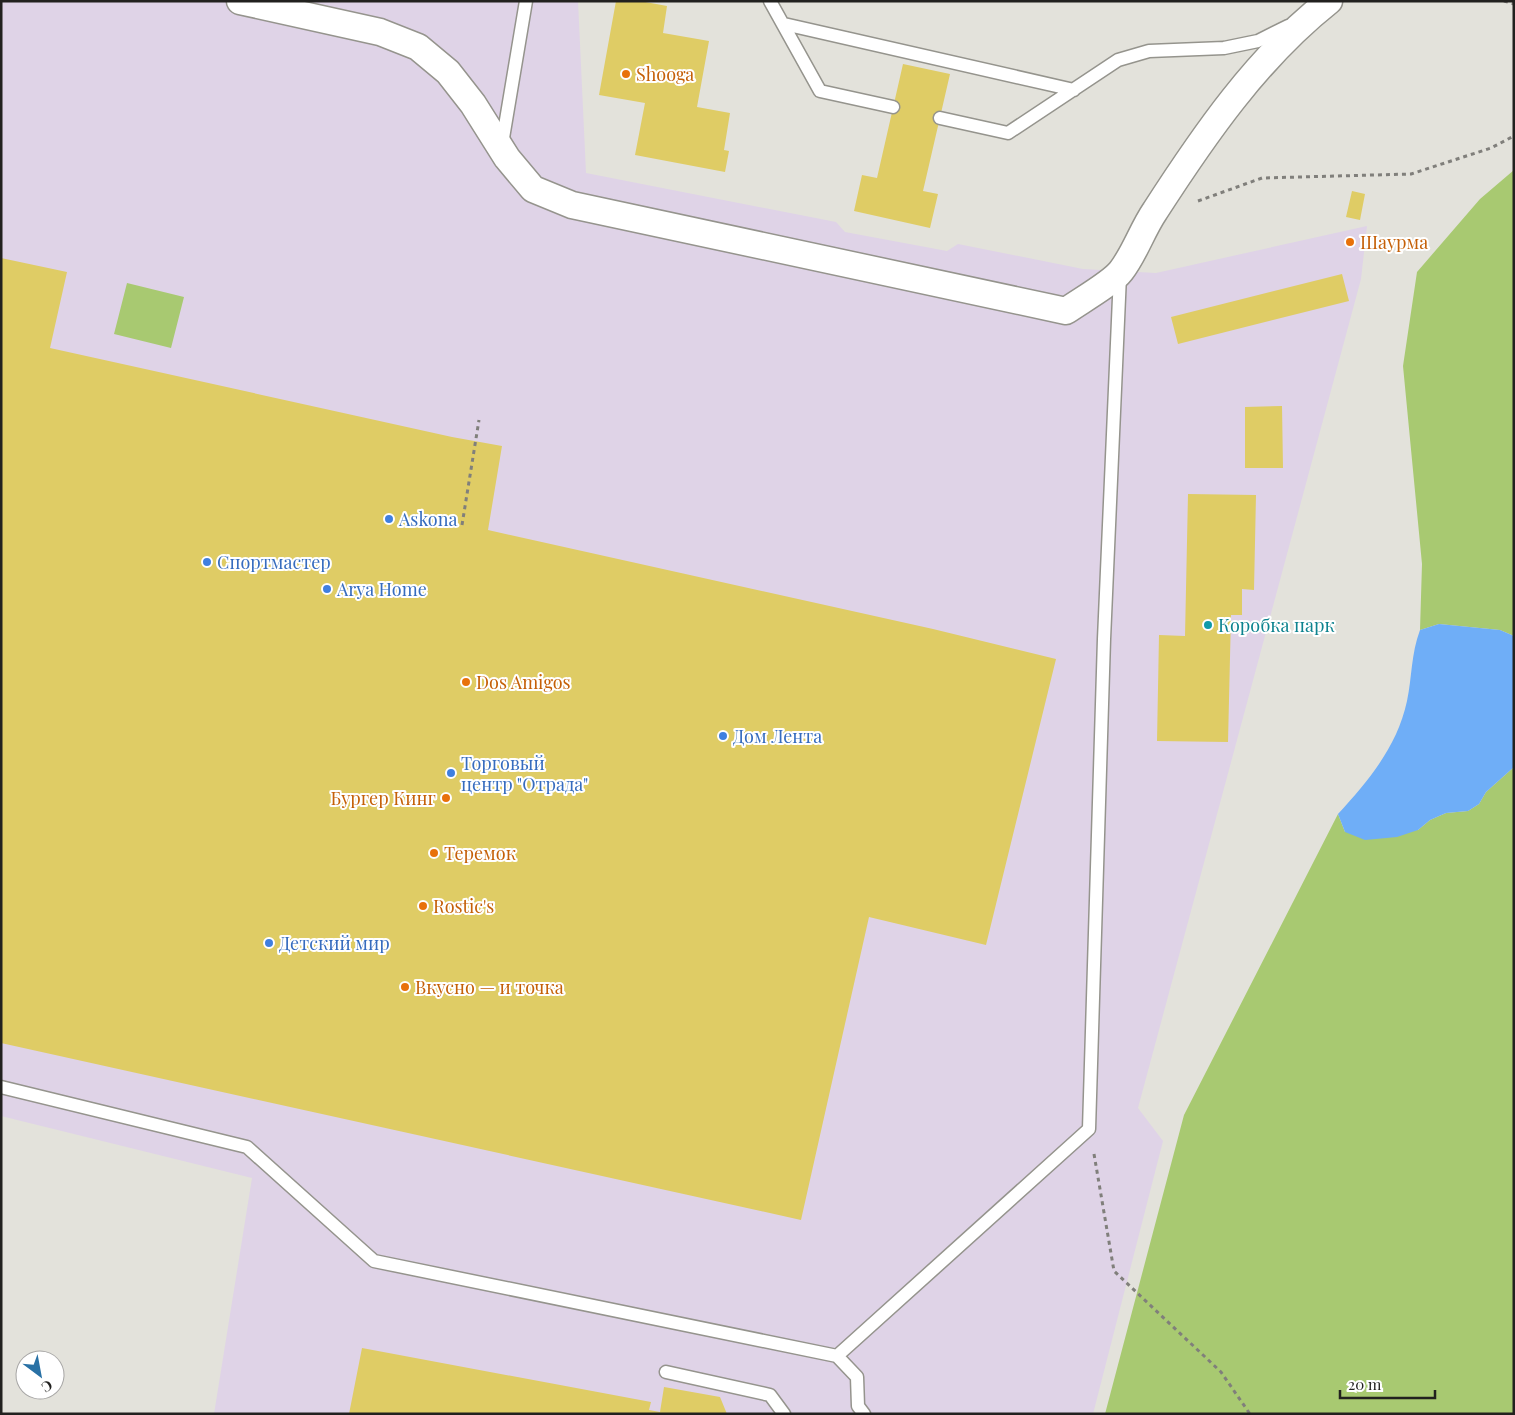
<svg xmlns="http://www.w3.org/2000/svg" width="1515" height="1415" font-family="'Playfair Display',serif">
  <rect width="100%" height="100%" fill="#e3e2db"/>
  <path fill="#dfd3e7" d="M1 1H578L586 173 836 222 845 232 947 251 958 244 1083 269 1156 273 1367 226 1361 279 1138 1108 1163 1141 1093 1414H214L252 1178 1 1116Z"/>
  <path fill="#a8c971" d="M1514 170V636L1500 630 1439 624 1420 630 1422 564 1403 366 1417 272 1480 199Z
    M127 283 184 297 171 348 114 334Z
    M1514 767V1414H1105L1184 1115 1338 814 1345 832 1418 830 1430 820 1446 813 1468 811 1479 804 1486 792Z"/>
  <path fill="#6faef7" d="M1439 624 1500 630 1514 636V767L1486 792 1479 804 1468 811 1446 813 1430 820 1418 830 1397 837 1365 840 1345 832 1338 814C1369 780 1397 747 1407 701 1412 677 1411 654 1420 630Z"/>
  <path fill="#dfcc65" d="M616 1H640L667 6 663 33 709 41 697 107 730 113 724 150 729 151 725 172 635 155 645 103 599 95Z
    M903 64 950 74 923 191 938 194 930 228 854 211 862 175 877 178Z
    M1352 191 1365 194 1360 220 1346 217Z
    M1 258 67 272 50 348 452 437 502 446 488 530 933 629 1056 659 986 945 869 917 801 1220 1 1043Z
    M1342 274 1349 301 1178 344 1171 317Z
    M1282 406 1283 468H1245V407Z
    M1188 494 1256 495 1254 590 1242 589V615H1231L1228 742 1157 741 1159 635 1185 636Z
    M362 1348 651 1402 649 1410 660 1412 664 1387 720 1397 727 1414H349Z"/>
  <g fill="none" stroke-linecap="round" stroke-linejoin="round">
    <defs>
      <path id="lane" d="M770 1 820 91 893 107
        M784 24 1074 90
        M940 118 1008 133 1118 60 1149 51 1224 48 1258 41 1288 26
        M502 144 526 1
        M1 1087 247 1147 374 1261 837 1356 1089 1129 1104 639 1120 275
        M837 1356 857 1377 858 1406 864 1414
        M666 1372 770 1395 784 1414"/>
      <path id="street" d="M240 1 380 32 418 47 448 72 473 104 507 158 533 189 572 205 1066 311C1080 301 1112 283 1121 271 1135 253 1142 230 1155 211 1204 135 1257 58 1329 1"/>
    </defs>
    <use href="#lane" stroke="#95948d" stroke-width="15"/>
    <use href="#street" stroke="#95948d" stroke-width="29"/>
    <path stroke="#807f7b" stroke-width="3" stroke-dasharray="4 4" stroke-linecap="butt" d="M1504 1 1514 4
      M1198 201 1262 178 1411 174 1491 148 1514 136
      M462 525 479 420
      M1094 1154 1114 1271 1221 1372 1250 1414"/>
    <use href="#lane" stroke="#fff" stroke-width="12"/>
    <use href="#street" stroke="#fff" stroke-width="26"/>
  </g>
  <g fill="#e8710a" stroke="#fff" stroke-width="2">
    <circle cx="626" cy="74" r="5"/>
    <circle cx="1350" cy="242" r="5"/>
    <circle cx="466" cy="682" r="5"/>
    <circle cx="446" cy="798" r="5"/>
    <circle cx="434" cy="853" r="5"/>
    <circle cx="423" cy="906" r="5"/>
    <circle cx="405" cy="987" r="5"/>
  </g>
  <g fill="#3f7fe0" stroke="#fff" stroke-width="2">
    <circle cx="389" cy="519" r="5"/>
    <circle cx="207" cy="562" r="5"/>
    <circle cx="327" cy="589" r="5"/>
    <circle cx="723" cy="736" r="5"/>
    <circle cx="451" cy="773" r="5"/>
    <circle cx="269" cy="943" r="5"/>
  </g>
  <circle fill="#0f9aa8" stroke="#fff" stroke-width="2" cx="1208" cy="625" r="5"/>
  <g text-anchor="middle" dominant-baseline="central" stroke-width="4" stroke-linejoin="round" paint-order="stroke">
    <g font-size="18" fill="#c56008" stroke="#fff" text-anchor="start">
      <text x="636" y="74">Shooga</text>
      <text x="1360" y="242">Шаурма</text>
      <text x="476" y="682">Dos Amigos</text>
      <text x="436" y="798" text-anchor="end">Бургер Кинг</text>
      <text x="444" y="853">Теремок</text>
      <text x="433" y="906">Rostic's</text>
      <text x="415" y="987">Вкусно — и точка</text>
    </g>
    <g font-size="18" fill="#366cbe" stroke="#fff" text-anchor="start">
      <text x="399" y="519">Askona</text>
      <text x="217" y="562">Спортмастер</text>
      <text x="337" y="589">Arya Home</text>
      <text x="733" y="736">Дом Лента</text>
      <text x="461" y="763">Торговый<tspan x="461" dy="21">центр "Отрада"</tspan></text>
      <text x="279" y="943">Детский мир</text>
    </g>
    <g font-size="18" fill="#0d838f" stroke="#fff" text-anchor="start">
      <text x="1218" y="625">Коробка парк</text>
    </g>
  </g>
  <rect width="1515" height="1415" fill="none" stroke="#22211f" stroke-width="5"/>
  <g transform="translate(40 1375) rotate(148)"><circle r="24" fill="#ffffff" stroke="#a7a6a5"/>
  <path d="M0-4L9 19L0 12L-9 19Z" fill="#2971a5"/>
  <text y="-8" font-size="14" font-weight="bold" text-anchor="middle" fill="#22211f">С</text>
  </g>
  <path d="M1340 1390v8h95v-8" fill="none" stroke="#22211f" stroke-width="2.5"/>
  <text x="1348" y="1390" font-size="15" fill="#22211f" stroke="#ffffff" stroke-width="4" paint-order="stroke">20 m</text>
</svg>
